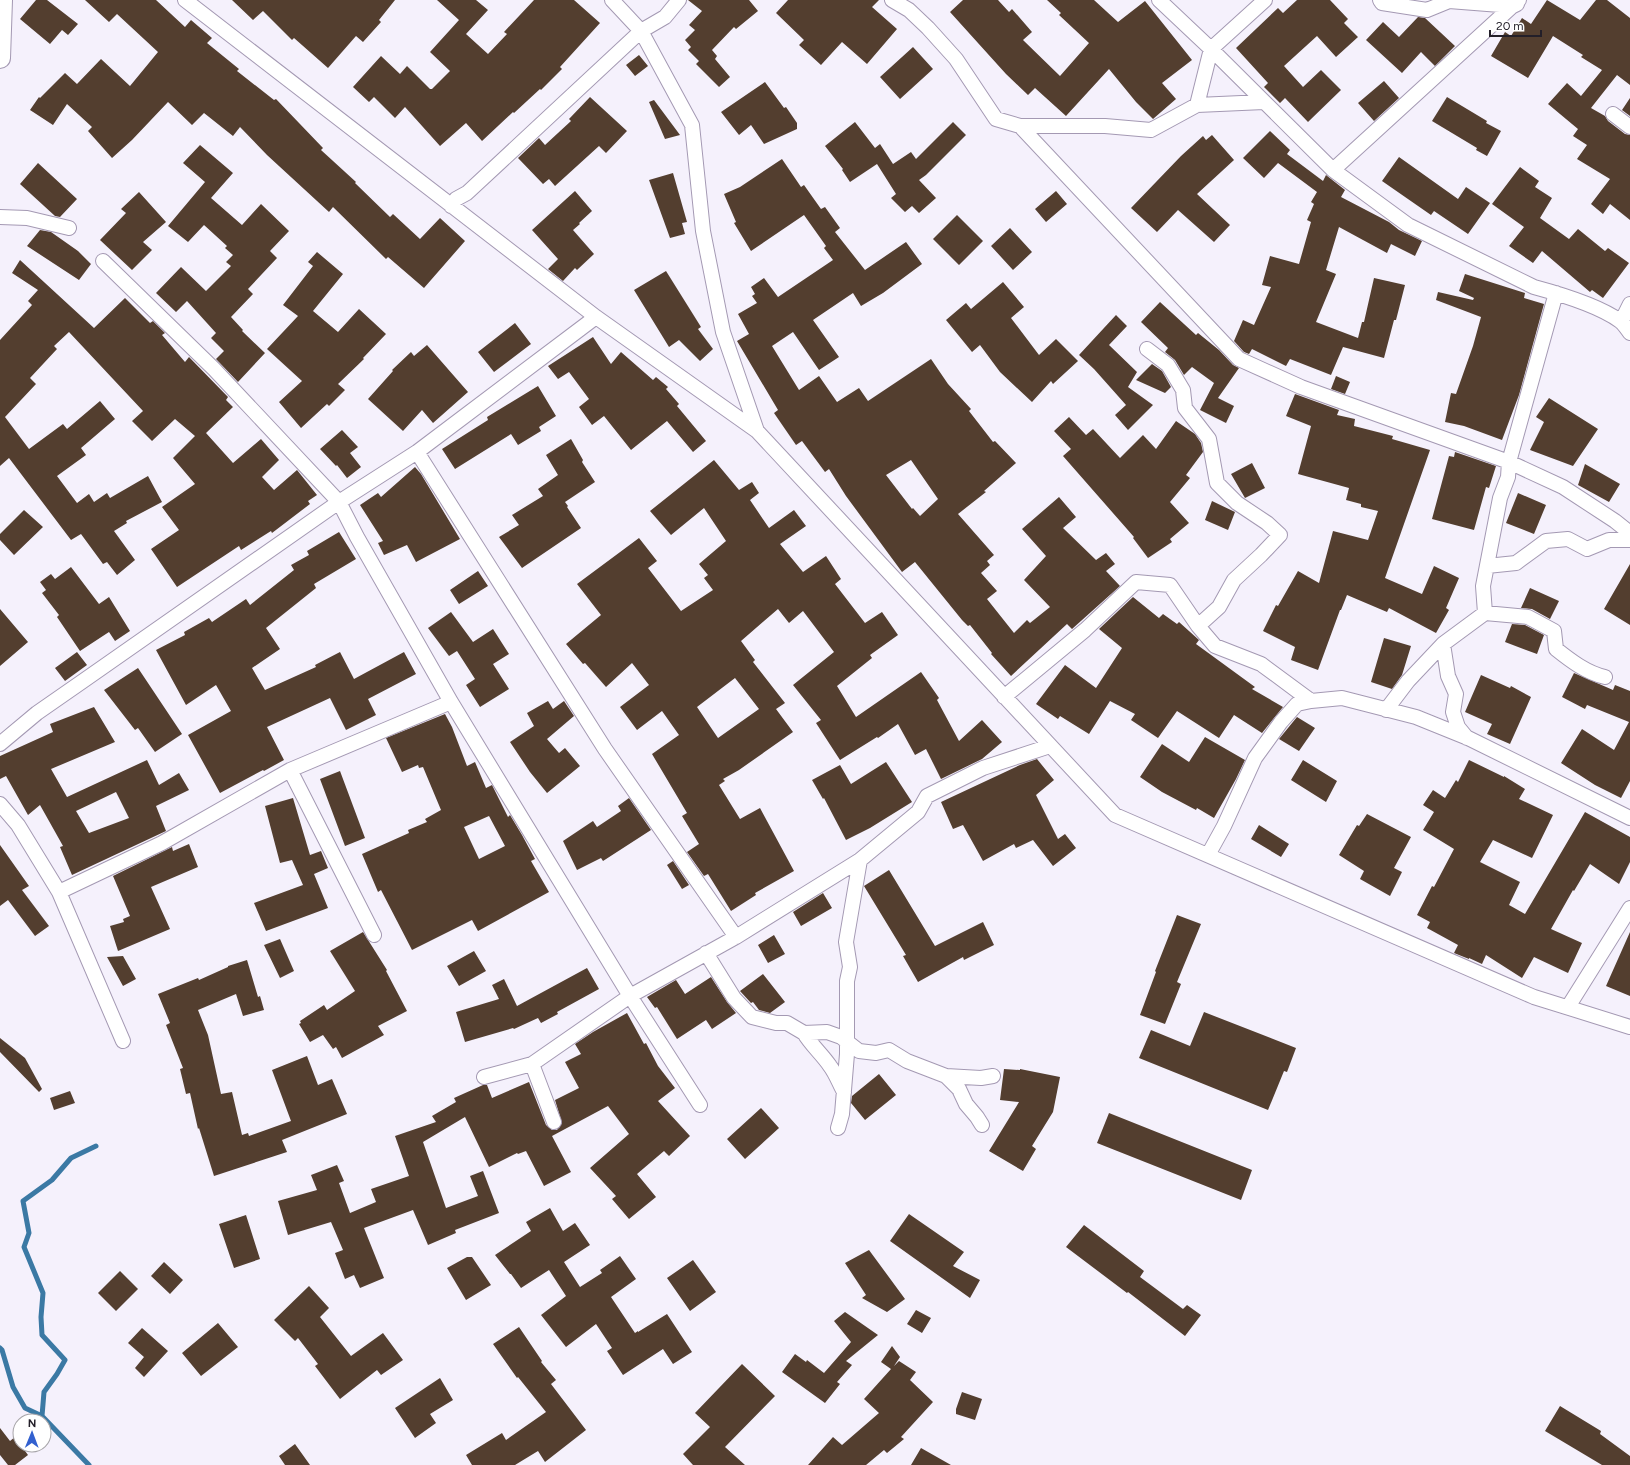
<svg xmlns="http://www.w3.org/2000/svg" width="1630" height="1465" font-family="Figtree,sans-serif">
  <rect width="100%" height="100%" fill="#f5f1fc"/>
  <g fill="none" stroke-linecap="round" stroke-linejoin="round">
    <path stroke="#3b79a4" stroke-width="5" d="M0 1348 2 1350 13 1387 25 1408 42 1416 89 1465
      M42 1416 44 1392 57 1374 65 1360 42 1335 41 1317 43 1293 24 1247 29 1233 23 1201 52 1180 71 1158 96 1146"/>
  </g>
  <path fill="#533e2f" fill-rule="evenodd" d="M36 0H47L78 24 68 35 62 30 50 44 20 19Z
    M85 0H156L185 27 191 20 212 38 207 43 239 69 237 71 274 100 276 99 323 148 321 150 356 182 355 183 390 217 393 214 420 239 440 218 465 241 424 288 388 257 386 259 333 207 329 212 267 155 240 127 233 136 204 113 192 125 168 102 132 140 112 158 88 131 92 127 67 104 53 125 30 110 39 97 40 98 65 73 77 84 101 59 130 86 158 52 117 14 109 22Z
    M232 0H395L379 20 381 22 363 42 356 36 328 68 294 38 292 40 263 11 253 20Z
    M437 0H476L488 10 466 34 488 54 507 34 504 32 534 0H574L600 23 560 67 562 69 541 90 540 89 514 113 513 112 482 141 466 123 440 146 405 107 395 118 374 97 369 102 353 87 381 56 400 74 407 66 430 89H432L450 71 430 52 459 20Z
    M688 0H749L758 11 736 29 734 27 712 50 717 56 715 59 730 77 719 87 696 64 699 61 688 50 691 47 685 40 695 30 689 25 702 11Z
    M788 0H879L872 7 897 29 867 64 842 42 821 65 799 45 804 40 776 13Z
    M963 0H998L1009 12 1012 9 1032 32 1023 40 1060 76 1089 43 1059 15 1061 13 1047 0H1094L1118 22 1145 1 1192 60 1162 83 1176 99 1153 119 1136 102 1109 69 1066 116 1035 88 1028 95 1006 74 950 12Z
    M1297 0H1330L1348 19 1344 23 1358 37 1336 57 1317 36 1284 66 1303 87 1321 70 1341 90 1308 122 1285 98 1280 103 1264 87 1268 83 1236 48 1278 8 1283 13Z
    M1547 0 1580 20 1596 0H1607L1630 18V85L1617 75 1591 108 1605 116 1608 121 1625 134 1630 135V220L1610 204 1603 214 1591 204 1610 179 1577 159 1587 145 1573 136 1578 129 1548 104 1567 83 1581 96 1602 70 1581 57 1583 55 1553 36 1528 78 1491 56 1505 32 1511 36 1522 18 1531 24Z
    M1418 17 1425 18 1455 46 1435 66 1421 52 1402 73 1366 40 1383 22 1399 37Z
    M913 47 933 69 900 99 880 77Z
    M639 55 648 66 635 76 626 65Z
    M1384 81 1399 98 1374 121 1358 103Z
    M765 82 784 108 786 107 797 123V129L764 144 751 125 739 135 721 112Z
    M590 97 627 131 606 153 599 146 555 186 549 179 543 184 518 158 539 138 545 145 571 121 569 119Z
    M1447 97 1487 121 1486 123 1501 131 1487 156 1476 150 1477 148 1432 121Z
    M1630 98V116L1622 110Z
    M654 100 680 135 665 139 649 102Z
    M855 122 875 148 880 144 893 164 911 152 916 159 953 122 966 135 926 175 919 180 936 198 919 213 912 206 905 212 891 198 896 194 877 164 850 182 842 170 843 169 825 146Z
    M1270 131 1290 150 1287 154 1323 181 1326 175 1345 190 1341 197 1389 222 1399 230 1422 241 1415 256 1391 244 1387 253 1339 227 1326 270 1336 274 1316 322 1358 338 1362 322H1364L1374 278 1405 285 1396 320H1394L1384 358 1343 347 1331 375 1290 359 1286 366 1252 349 1249 354 1244 352 1234 341 1243 320 1254 325 1271 287 1262 285 1270 256 1299 264 1311 222 1307 220 1314 204 1311 202 1317 192 1278 163 1264 178 1243 158Z
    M1212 135 1234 160 1197 194 1230 225 1214 242 1178 210 1157 232 1131 208 1181 156 1203 136 1206 140Z
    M200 145 233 173 211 198 242 225 261 204 289 231 270 251 277 258 248 289 253 294 231 317 243 330 242 331 265 353 238 382 216 359 224 351 211 338 216 333 187 301 176 312 156 293 181 267 206 291 231 266 226 262 233 255 225 248 227 246 204 225 188 242 168 226 205 182 183 163Z
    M1399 157 1458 199 1466 187 1490 203 1468 234 1434 211 1431 215 1382 181Z
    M782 159 801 187 804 185 821 209 825 207 840 228 835 232 865 270 906 242 922 264 883 293 861 306 853 293 813 320 839 357 819 370 793 332 772 346 799 390 819 376 837 402 859 388 868 401 931 359 948 384 971 409 969 411 993 442 995 441 1016 463 984 491 986 492 958 514 994 555 987 561 990 565 981 573 997 591 987 599 1014 633 1027 620 1030 623 1050 607 1024 580 1046 556 1022 529 1059 497 1076 517 1063 528 1096 560 1106 553 1115 564 1106 571 1120 586 1072 629 1067 624 1011 676 991 654 992 653 970 625 968 626 962 620 915 562 902 572 846 496 829 469 825 472 802 441 796 445 774 413 778 410 737 341 749 334 738 314 757 303 752 296 755 294 751 287 764 278 778 297 833 260 824 248 826 246 804 215 751 251 734 223 736 222 724 194 740 187ZM911 460 938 499 920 516 913 508 912 509 886 475Z
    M38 163 77 199 60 217 55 216 20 184Z
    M1520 167 1539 181 1535 187 1552 198 1540 218 1569 239 1578 229 1605 251 1608 248 1629 263 1603 298 1592 290 1590 292 1542 251 1533 263 1509 246 1524 227 1492 204Z
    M673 173 687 222 682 223 685 234 670 238 649 180Z
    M575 191 592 211 579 223 580 224 573 230 594 254 577 270 575 268 563 281 548 269 558 259 532 230Z
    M1056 191 1067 204 1046 222 1035 209Z
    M139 192 166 222 143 242 152 250 132 270 100 240 126 213 121 209Z
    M957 215 983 241 959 265 933 239Z
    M1010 228 1032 252 1013 270 991 246Z
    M40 230 51 232 78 251 91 264 79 280 27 246Z
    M317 252 343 274 313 311 338 332 359 309 386 334 363 358 364 359 338 384 345 390 329 406 327 404 301 428 279 402 302 381 267 349 298 316 283 305 313 266 308 262Z
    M20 260 94 328 125 298 150 323 153 321 165 333 162 335 185 362 189 357 228 397 226 400 233 407 206 433 233 463 261 439 279 460 262 477 274 490 297 470 317 495 308 501 310 504 272 533 271 531 241 550 239 546 177 587 151 549 179 530 162 507 195 484 173 458 195 436 175 419 152 441 132 421 143 411 69 332 54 346 57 349 30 378 36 384 5 417 29 449 63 424 67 429 100 401 115 419 81 448 86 455 57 476 77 503 89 494 94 502 107 493 110 498 148 476 162 502 126 521 127 523 114 531 135 560 117 575 107 562 103 564 81 534 71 540 9 458 0 466V340L32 305 28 301 38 290 12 273Z
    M666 271 701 327 698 329 713 349 700 361 679 340 669 347 634 290Z
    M1465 274 1525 293 1524 298 1544 304 1519 395 1502 440 1464 426 1445 422 1451 393 1456 394 1473 346 1481 317 1436 300 1438 292 1473 300 1474 298 1459 291Z
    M1003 282 1024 307 1011 318 1039 355 1056 339 1078 361 1053 384 1051 381 1032 402 1000 372 980 345 972 352 946 320 966 303 971 309Z
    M1160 302 1196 335 1198 333 1219 350 1233 365 1239 368 1218 398 1234 406 1226 423 1200 410 1214 383 1192 367 1184 375 1175 360 1165 352 1168 348 1141 322Z
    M1116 315 1127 326 1109 345 1137 372 1128 387 1153 405 1128 430 1115 415 1126 405 1094 369 1079 355Z
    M515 323 531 344 494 372 478 352Z
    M593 337 611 364 621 352 653 380 656 377 668 387 666 389 679 404 677 406 706 441 693 452 667 421 631 450 604 416 592 425 579 407 589 399 569 372 558 379 548 366Z
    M427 345 468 392 433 423 422 410 403 431 368 399 393 371 392 370 411 352 414 356Z
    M1152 364 1162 371 1171 387 1165 393 1136 380Z
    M1336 376 1350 382 1345 394 1331 389Z
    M538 386 556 416 539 427 541 431 518 445 511 434 455 469 442 449 488 420 487 417Z
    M1295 394 1339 410 1337 415 1355 419 1354 426 1393 436 1392 439 1430 450 1385 578 1422 594 1434 566 1459 578 1446 608 1449 610 1436 633 1389 608 1387 612 1347 595 1341 610H1340L1318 670 1291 660 1295 647 1263 631 1276 605 1278 606 1298 571 1319 583 1333 531 1368 540 1378 511 1361 507V504L1346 500 1349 488 1298 474 1311 426 1286 416Z
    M1549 398 1598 429 1573 466 1530 450 1544 422 1536 417Z
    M1069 417 1086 435 1093 429 1120 458 1143 435 1156 449 1176 421 1195 434 1201 443 1203 452 1186 475 1190 478 1170 502 1189 523 1170 539 1172 542 1148 558 1133 538 1134 537 1063 456 1071 449 1054 431Z
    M342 430 358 447 350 453 361 467 347 478 337 465 336 466 320 449Z
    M571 439 583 460 582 462 595 482 565 502 568 506 567 507 581 528 522 568 499 537 519 525 512 515 543 496 538 489 558 475 546 455Z
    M1455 452 1496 466 1489 488 1486 487 1474 530 1432 519 1449 456 1454 457Z
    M714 460 739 490 752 482 759 493 750 500 769 528 794 510 806 526 780 544 803 572 826 556 841 579 835 584 865 623 882 612 898 635 870 655 872 658 837 686 856 717 921 672 939 698 937 700 959 741 982 720 1002 742 982 759 941 779 926 749 915 755 898 724 878 738 877 737 840 760 816 723 821 720 793 685 834 652 803 611 789 623 778 609 741 641 755 660 753 662 785 703 776 709 793 732 739 770 723 779 725 781 719 785 740 819 760 808 794 871 755 893 756 895 731 911 708 874 704 876 687 852 699 844 682 816 687 813 652 754 679 735 662 711 637 730 620 707 649 685 632 663 606 687 585 663 583 664 566 644 601 615 577 584 639 538 657 561 648 568 681 611 713 590 704 578 708 575 699 564 726 541 704 508 671 535 650 511ZM735 678 759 709 718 738 697 707Z
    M1252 463 1265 488 1245 498 1231 474Z
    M1585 464 1620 484 1609 502 1578 485Z
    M415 467 421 474 460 539 416 562 407 545 384 555 378 543 383 541 360 505 378 493 381 497Z
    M1518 493 1546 505 1534 534 1506 523Z
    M1212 501 1235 512 1228 530 1205 520Z
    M24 510 43 527 14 555 0 540V534Z
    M339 532 356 559 314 584 316 588 266 628 280 649 252 668 265 690 316 667 315 665 340 652 354 679 404 652 416 674 368 699 376 715 346 730 330 698 267 727 284 760 264 771 263 770 220 793 188 735 231 711 216 685 186 705 156 650 185 635 184 632 209 618 212 622 246 599 250 605 294 570 291 565 309 555 307 551Z
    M1630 564V625L1604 609Z
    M71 567 99 604 109 597 130 631 115 641 109 632 80 651 57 617 59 615 42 593 46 590 40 582 51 574 55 579Z
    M478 571 488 586 459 604 450 590Z
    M1530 588 1559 601 1550 619 1532 609 1521 608Z
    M1133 597 1159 618 1163 614 1177 624 1179 622 1199 640 1196 644 1255 687 1252 689 1283 707 1262 733 1234 715 1219 738 1177 711 1158 738 1131 720 1135 714 1110 701 1089 734 1060 716 1058 719 1036 704 1065 665 1096 688 1122 648 1099 629Z
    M0 609 28 642 0 666Z
    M451 612 473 642 493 629 509 654 493 664 509 689 480 707 466 685 475 679 457 651 449 656 428 628Z
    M1512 624 1525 625 1544 635 1537 654 1505 642Z
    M1384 638 1411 646 1402 675 1392 689 1371 682Z
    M77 652 87 665 65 681 55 668Z
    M138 668 182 734 155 752 138 728 135 730 104 690Z
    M1574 673 1613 690 1615 685 1630 691V781L1621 798 1595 785 1561 763 1582 729 1614 750 1629 722 1587 705 1585 709 1562 697Z
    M1481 675 1510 688 1511 686 1531 697 1510 744 1487 734 1492 724 1465 712Z
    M548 701 553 709 564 701 574 716 547 739 559 753 565 748 580 766 547 793 530 772 510 742 534 726 527 713Z
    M94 707 115 742 51 769 67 797 147 760 159 785 179 773 189 790 156 806 166 831 72 875 60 847 63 846 40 805 28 815 6 776 0 779V756L53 732 50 724ZM116 792 129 818 89 833 76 811Z
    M445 714 452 727 467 766 475 762 486 788 492 785 508 817 510 815 522 835 535 859 531 861 549 892 478 931 472 920 412 950 381 890 378 892 362 854 409 833 408 830 427 822 425 819 441 810 423 767 419 768 418 765 402 772 386 738ZM489 816 505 846 479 859 464 827Z
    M1297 717 1315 728 1299 751 1279 739Z
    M1205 737 1245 760 1236 779 1214 818 1197 808 1196 810 1162 792 1140 777 1162 744 1189 762Z
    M1037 759 1054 780 1036 795 1058 839 1065 834 1076 848 1053 866 1033 840 1016 848 1014 844 983 861 963 825 953 829 941 802 1020 765Z
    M1303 760 1337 781 1326 802 1291 780Z
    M1469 760 1504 777V776L1525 789 1519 799 1553 815 1532 858 1493 840 1480 862 1520 882 1509 905 1525 914 1585 812 1630 837V862L1619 884 1590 864 1574 891 1573 890 1551 929 1582 943 1568 973 1534 957 1522 978 1486 955 1482 964 1469 958V959L1454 953 1458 945 1427 928 1430 922 1417 915 1432 886 1434 887 1454 849 1423 830 1434 812 1423 805 1433 790 1445 798 1456 780 1458 782Z
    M886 762 912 802 870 828 846 840 824 798 823 799 812 780 840 765 851 784Z
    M340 771 365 838 345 846 320 779Z
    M293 798 310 855 321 851 328 868 314 874 328 908 266 931 254 903 303 885 292 860 280 863 265 806Z
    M629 798 651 830 603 861 601 858 577 870 563 841 593 821 597 827 621 811 618 806Z
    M1367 814 1411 837 1394 868 1402 872 1390 896 1360 879 1364 871 1339 855 1357 825 1359 826Z
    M1259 825 1289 844 1281 857 1251 839Z
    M189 844 198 867 151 887 170 929 118 951 110 926 124 922 123 919 130 916 113 876 172 847 173 851Z
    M0 845 29 886 22 890 49 926 35 936 8 900 0 906Z
    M673 861 689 885 682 889 667 865Z
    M889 870 935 946 983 922 994 945 964 960 963 957 918 982 903 956 906 955 864 886Z
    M823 893 832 908 801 926 793 912Z
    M1177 915 1201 924 1177 982 1181 984 1165 1024 1140 1015 1156 972 1155 971Z
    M363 932 387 970 386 971 407 1011 378 1026 384 1035 342 1058 336 1047 333 1049 323 1035 310 1042 299 1024 301 1023 300 1021 324 1005 327 1010 355 991 330 951Z
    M1630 932V996L1606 986Z
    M774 935 785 954 768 963 758 945Z
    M280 939 294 971 280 978 264 945Z
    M474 951 486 971 459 986 447 966Z
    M123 956 136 979 123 986 107 957Z
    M247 960 258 997 260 996 264 1010 243 1016 236 994 198 1010 208 1035 221 1094 232 1092 242 1135 248 1133 249 1136 291 1121 272 1070 307 1056 318 1085 332 1079 347 1114 282 1140 287 1152 214 1176 199 1128 198 1129 190 1093 186 1094 180 1069 183 1068 166 1025 170 1023 158 994 198 978 199 980 228 967V966Z
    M587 968 599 989 557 1012 558 1014 541 1023 538 1018 514 1029 513 1028 465 1042 456 1012 499 999 492 985 504 979 517 1006Z
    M763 974 785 1002 770 1013 759 1010 753 1002 751 1003 740 991Z
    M711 977 727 1002 736 1013 712 1029 706 1020 677 1039 657 1007 655 1008 647 997 676 980 685 994Z
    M1204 1012 1296 1048 1287 1072 1284 1071 1268 1110 1139 1058 1151 1030 1190 1046Z
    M627 1013 644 1044 646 1043 658 1066 675 1088 658 1101 690 1136 669 1156 664 1151 637 1174 656 1197 629 1219 612 1199 616 1196 590 1168 629 1134 608 1106 552 1136 571 1172 544 1186 526 1151 518 1154 517 1153 489 1167 465 1117 423 1142 446 1208 478 1196 470 1176 483 1171 499 1213 455 1230 456 1233 428 1245 413 1210 364 1228 384 1278 360 1288 354 1275 345 1279 335 1253 343 1250 331 1222 288 1235 278 1201 317 1190 311 1175 337 1165 344 1181 339 1183 350 1213 376 1202 371 1189 409 1176 395 1136 436 1122 432 1116 456 1102 454 1098 483 1085H487L492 1098 529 1082 546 1125 552 1130H557L562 1123 555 1100 579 1088 565 1062 581 1054 575 1044 593 1032Z
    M0 1038 25 1058 42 1089 39 1092 0 1052Z
    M1004 1069 1020 1070V1069L1060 1077 1053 1112 1032 1146 1036 1149 1023 1171 989 1151 1019 1102 1000 1100Z
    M879 1074 896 1095 865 1120 851 1103 852 1096Z
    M70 1091 75 1103 54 1110 50 1098Z
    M761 1108 779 1128 745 1159 727 1139Z
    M1109 1113 1252 1170 1241 1200 1097 1143Z
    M550 1208 563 1231 575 1223 590 1245 564 1262 580 1287 602 1273 600 1270 620 1256 636 1279 611 1297 635 1333 638 1331V1332L667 1314 692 1352 673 1364 663 1349 623 1375 607 1351 612 1348 596 1324 566 1347 541 1315 566 1296 549 1270 521 1288 511 1274H510L495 1255 531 1231 526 1222Z
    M909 1214 964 1252 953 1266 980 1280 970 1298 890 1241Z
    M246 1215 260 1259 234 1268 219 1224Z
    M1084 1225 1144 1271 1140 1277 1183 1309 1187 1305 1201 1315 1185 1336 1128 1292 1127 1293 1066 1247Z
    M869 1250 905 1299 887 1312 862 1298 866 1295 845 1263Z
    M467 1257H472L491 1285 466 1300 447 1268Z
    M693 1260 716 1292 690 1311 667 1278Z
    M164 1262 183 1280 170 1294 151 1276Z
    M120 1271 138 1289 116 1311 98 1293Z
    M309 1286 329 1308 320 1317 351 1356 383 1333 403 1360 381 1375 377 1370 340 1399 315 1366 318 1364 298 1338 295 1341 274 1320Z
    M916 1310 931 1318 922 1333 907 1324Z
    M845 1312 878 1335 846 1361 852 1365 837 1382 840 1384 825 1403 782 1372 795 1354 806 1362 807 1360 824 1373 851 1342 834 1321Z
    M218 1323 238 1347 201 1376 182 1353Z
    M519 1327 542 1361 541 1362 556 1380 551 1384 586 1430 545 1462 538 1451 515 1465H472L466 1455 502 1433 506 1440 546 1412 518 1377 517 1378 493 1344Z
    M142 1328 168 1351 144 1377 135 1368 144 1357 128 1343Z
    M892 1346 900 1357 894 1366 899 1361 916 1372 910 1380 933 1402 901 1437 904 1439 887 1453 884 1450 866 1465H808L833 1437 842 1445 879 1413 864 1399 891 1369 881 1362Z
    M742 1364 775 1396 725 1447 745 1465H693L683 1454 710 1427 695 1413Z
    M440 1378 453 1400 430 1414 436 1423 415 1438 395 1408Z
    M962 1392 982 1399 975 1420 956 1414V1409Z
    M1560 1406 1601 1431 1600 1434 1630 1456V1465H1602L1545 1431Z
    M0 1428 10 1441 15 1437 28 1455 15 1465H8L0 1455Z
    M295 1444 310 1465H285L279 1456Z
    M921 1448 951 1465H911Z"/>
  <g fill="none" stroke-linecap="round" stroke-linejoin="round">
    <defs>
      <path id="street" d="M185 0 596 317 757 431 1115 815 1534 997 1630 1027
        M679 0 665 17 641 31 692 125 703 231 723 332 757 431
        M892 0 909 10 928 28 956 59 996 119 1020 126 1239 359 1301 387 1509 462 1563 487 1615 521 1630 533
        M1159 0 1211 49 1333 170 1408 225 1534 287C1560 294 1598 305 1620 321 1624 324 1627 329 1630 333
        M1380 0 1382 3 1427 10 1449 1 1513 6 1517 4
        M1197 105 1211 49 1265 0
        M1613 114 1630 127
        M1020 126H1105L1151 130 1197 105 1264 102
        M1333 170 1519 0
        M451 206 456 199 467 193 641 31 612 0
        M0 217 27 218 69 228
        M103 261 214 369 339 502 357 537 451 702 630 996 700 1105
        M1621 322 1630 304
        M1147 349 1168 365 1183 390 1185 408 1209 439 1217 483 1237 503 1267 523 1280 535 1261 555 1234 580 1219 607 1198 626
        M417 452 605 749 736 937
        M1487 566 1516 563 1546 541 1568 539 1587 549 1609 540H1630
        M1485 613 1483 586 1500 498 1508 477 1509 462 1556 293
        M1443 644 1448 676 1456 694 1453 712 1458 727 1467 738
        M1004 697 1085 630 1136 582 1170 585 1198 626 1215 646 1261 664 1311 701
        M1386 710 1408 681 1443 644 1485 613 1528 617 1554 631 1556 649C1571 661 1587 673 1605 677
        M0 744 37 713 83 681 339 502 417 452 596 317
        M290 770 374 935
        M0 804 18 825 59 892 123 1041
        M1208 855 1224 826 1255 758 1281 722 1297 704 1311 701 1342 698 1416 717 1468 738 1630 818
        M59 892 162 843 290 770 451 702
        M706 953 734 998 752 1017 776 1023H787L804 1033 827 1032 841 1037 859 1051 876 1053 889 1050 907 1061 946 1076 981 1078 993 1076
        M1568 1007 1630 908
        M804 1033C811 1045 822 1054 830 1066 836 1074 839 1083 844 1092
        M532 1064 554 1122
        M946 1076 959 1089 966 1104 977 1117 982 1125
        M484 1077 532 1064 630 996 736 937 860 860 918 812 927 796 983 768 1050 746
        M838 1128 842 1114 847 1054V981L850 967 846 942 860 860"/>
      <path id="secondary" d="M0 58 2 0"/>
    </defs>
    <use href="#street" stroke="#a499b3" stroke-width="16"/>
    <use href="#secondary" stroke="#a499b3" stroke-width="22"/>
    <use href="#street" stroke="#fff" stroke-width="14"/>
    <use href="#secondary" stroke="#fff" stroke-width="20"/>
  </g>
  <g transform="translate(32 1433) rotate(1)"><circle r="19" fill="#ffffff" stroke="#a7a5a9"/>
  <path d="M0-3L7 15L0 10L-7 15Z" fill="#3260cf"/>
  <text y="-6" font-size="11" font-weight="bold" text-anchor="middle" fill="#231f29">N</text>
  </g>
  <path d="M1490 30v6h51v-6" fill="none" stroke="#231f29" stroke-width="2"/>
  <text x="1496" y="30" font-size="12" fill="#231f29" stroke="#ffffff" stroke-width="3" paint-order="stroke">20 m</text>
</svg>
